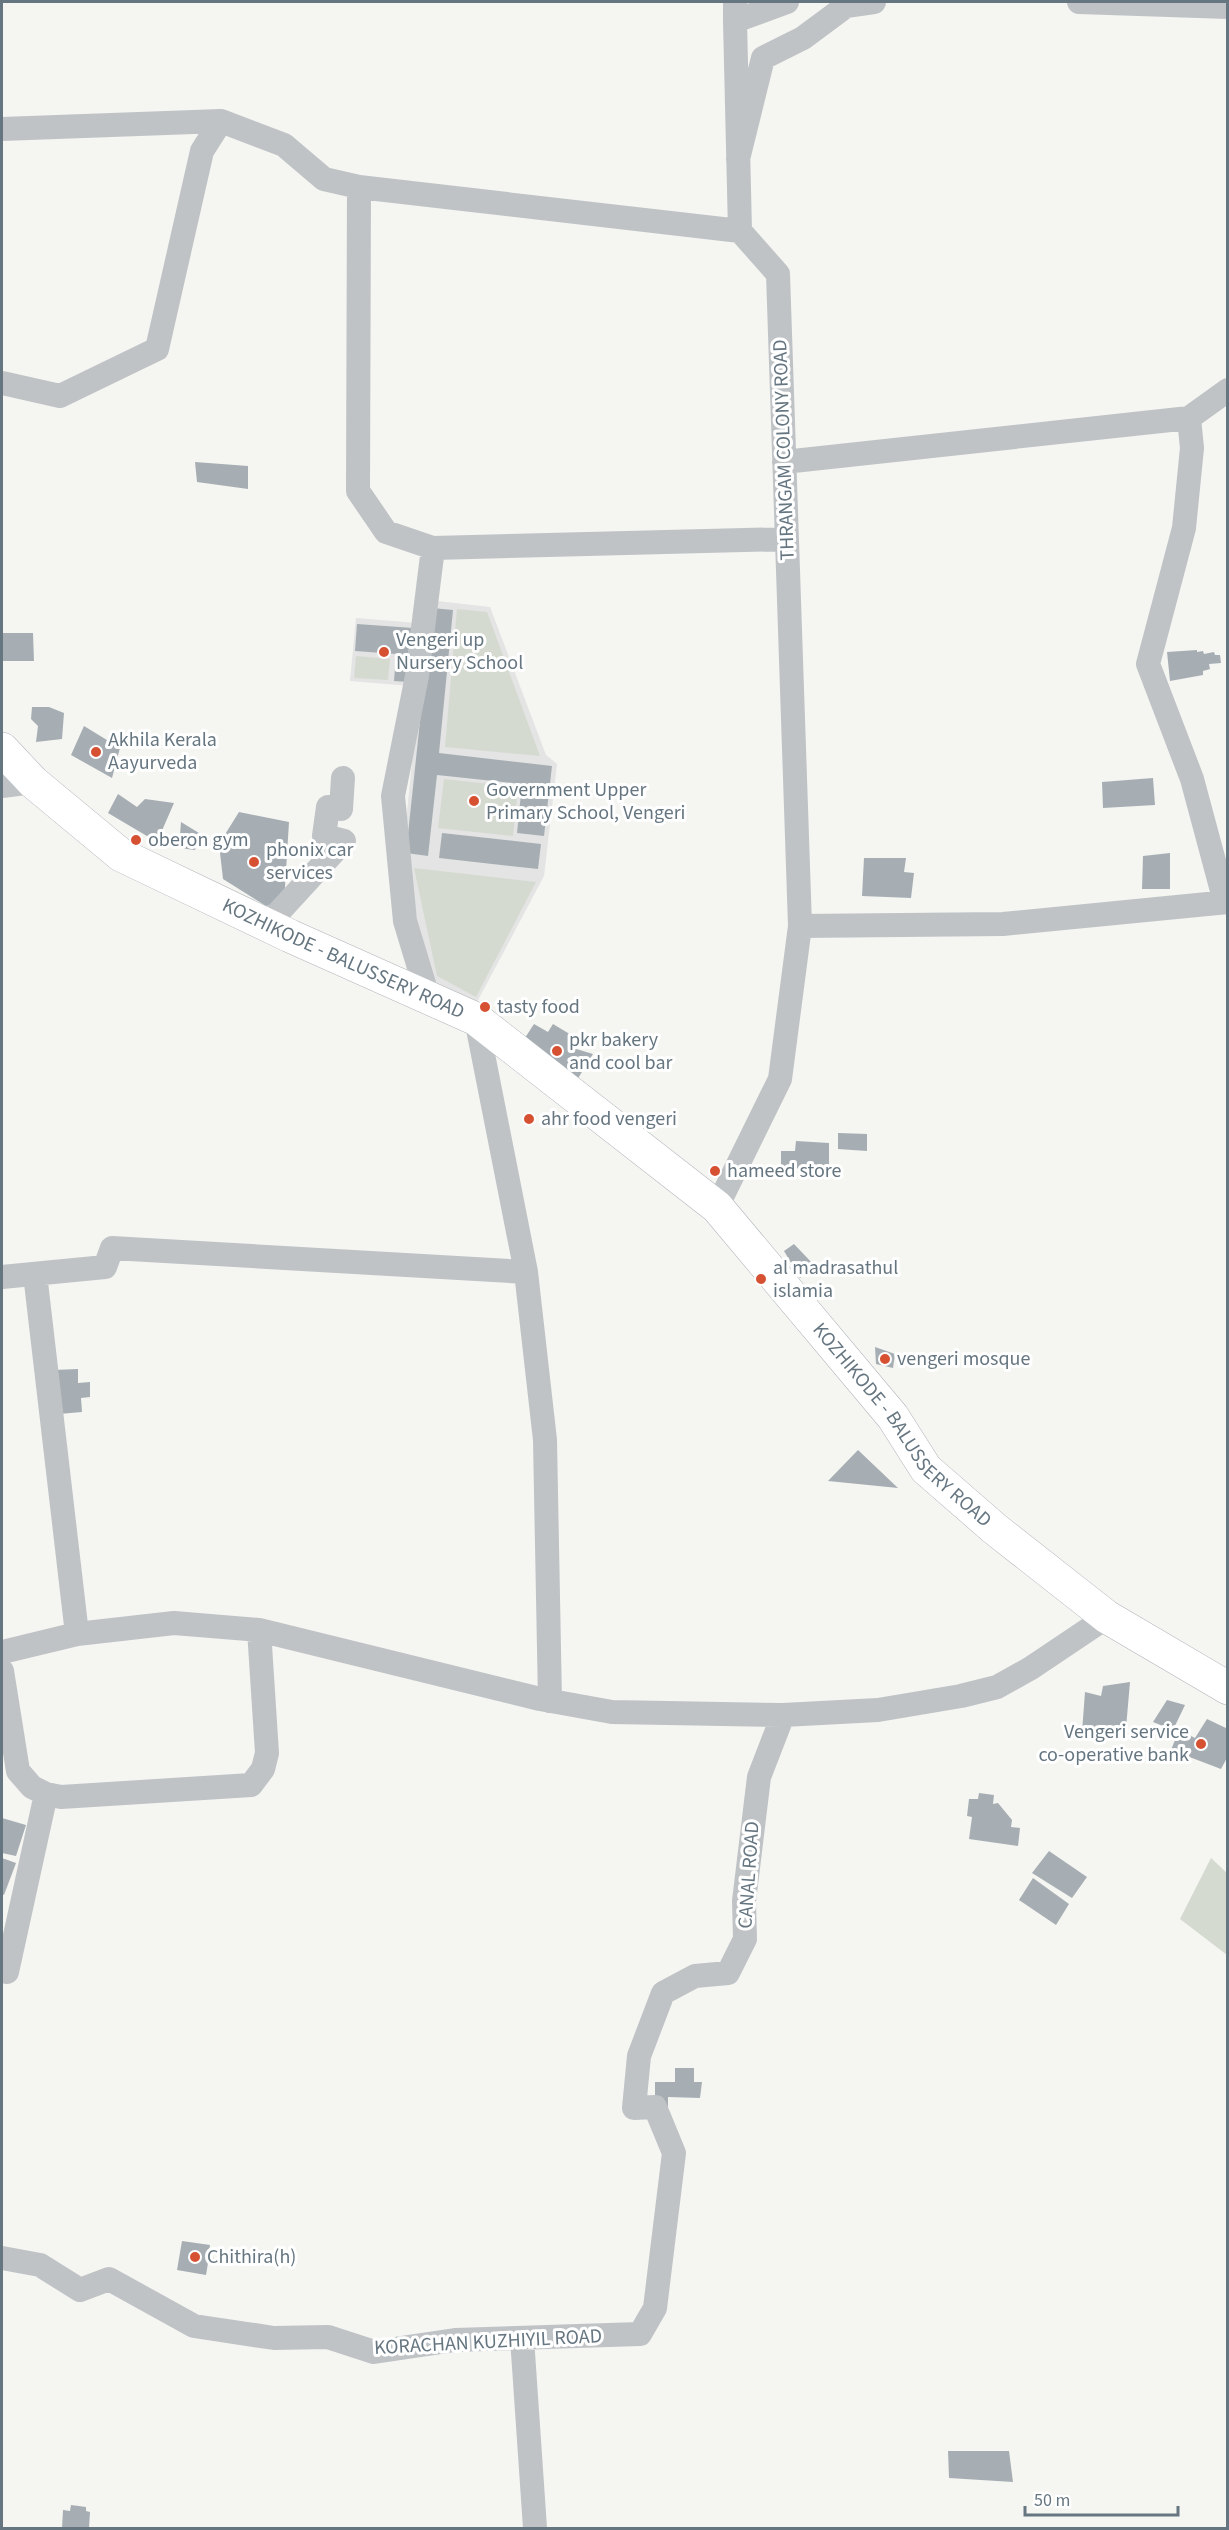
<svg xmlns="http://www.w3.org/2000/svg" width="1229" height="2530" font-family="'Source Sans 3',sans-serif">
  <rect width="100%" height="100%" fill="#f5f5f2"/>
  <path fill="#e3e4e3" d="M428 600 490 607 546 755 557 764 544 876 476 1004 433 981 402 863Z
    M356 618 417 623 411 686 350 681Z"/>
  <path fill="#d5dad1" d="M457 609 487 612 540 756 445 747Z
    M356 656 390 659 388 680 354 678Z
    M444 779 518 787 513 836 438 828Z
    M414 868 536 882 476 997 437 976Z
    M1211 1858 1227 1873V1955L1180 1919Z"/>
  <path fill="#a6aeb3" d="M195 462 248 466V489L197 482Z
    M432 608 453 610 439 753 552 766 544 836 517 833 522 784 437 775 428 856 406 853Z
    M357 624 413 628 409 682 394 681 396 654 355 651Z
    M2 633H33L34 661H2Z
    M1197 650V652L1203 651 1204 654 1214 652 1215 655H1220L1221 663 1209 664 1210 669 1203 671V675L1170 681 1167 652Z
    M32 707H49L64 713 62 739 36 742 38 726 31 719Z
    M84 726 120 748 112 778 71 755Z
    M1153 778 1155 805 1103 808 1102 782Z
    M118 794 137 807 145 799 174 803 157 842 108 813Z
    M239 812 289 822 284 903 266 906 223 879 219 844Z
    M181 822 199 833 195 850 179 848Z
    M442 833 541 844 538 869 439 858Z
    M1170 853V889H1142L1143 856Z
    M864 858H906L904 872 914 873 911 898 862 896Z
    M534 1024 548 1032 553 1024 578 1039 573 1048 593 1054 577 1080 521 1044Z
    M838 1133 867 1134V1151L838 1149Z
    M796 1141 829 1143V1171L781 1167V1151H795Z
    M794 1244 814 1265 800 1278 784 1251Z
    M875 1347 895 1354 893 1368 876 1364Z
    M78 1369V1383L90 1382V1397L81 1398 82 1412 59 1414 54 1370Z
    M858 1450 898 1488 828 1481Z
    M1130 1682 1126 1728 1082 1732 1085 1692 1101 1696 1103 1686Z
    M1167 1700 1185 1705 1173 1730 1153 1722Z
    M1207 1719 1228 1729V1756L1221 1769 1171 1750 1179 1730 1195 1738Z
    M979 1793 994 1795 993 1804 998 1803 1012 1820 1011 1827 1020 1828 1018 1846 969 1839 972 1817 967 1816 969 1799H978Z
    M2 1818 26 1825 16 1856 2 1853Z
    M1049 1851 1087 1877 1072 1898 1032 1873Z
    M2 1858 16 1863 4 1895 2 1894Z
    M1033 1878 1069 1904 1056 1925 1019 1900Z
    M675 2068H694V2082H702L700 2098 668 2097V2107H655V2082H675Z
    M182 2241 210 2245 208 2257 214 2258 213 2264 208 2263 206 2275 177 2270Z
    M948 2451H1009L1013 2482 949 2478Z
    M71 2505 86 2507V2511L90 2512 89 2528H62L63 2510 70 2511Z"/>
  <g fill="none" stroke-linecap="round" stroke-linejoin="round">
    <defs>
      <g id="secondary">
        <path id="s1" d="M2 749 33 782 121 855 290 936 476 1019 717 1207 893 1417 926 1469 995 1529 1107 1617 1228 1688"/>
      </g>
    </defs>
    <use href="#secondary" stroke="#afb5b9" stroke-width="34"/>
    <path stroke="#bfc3c6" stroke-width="24" d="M735 2V21L787 2
      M1079 2 1228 7
      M735 21 740 231
      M2 129 221 121 284 145 324 179 359 187 740 231 778 274 800 926 780 1079 717 1207
      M738 159 763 58 803 38 846 6 874 2
      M359 187 358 491 386 532 433 548 787 539
      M2 383 60 396 157 349 202 151 221 121
      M784 462 1189 418
      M2 786 33 782
      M1225 902 1192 779 1148 664 1184 528 1192 448 1189 418 1228 390
      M267 925 344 841 324 836 328 807 341 809 343 778
      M800 926 1003 924 1228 902
      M428 997 405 921 393 796 417 676 433 548
      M526 1272 545 1440 550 1701
      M35 1274 77 1634
      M2 1277 105 1267 112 1248 526 1272 476 1019
      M2 1652 77 1634 174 1623 259 1630 540 1699 612 1712 783 1715
      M2 1671 18 1771 32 1787 46 1794 61 1797 251 1785 263 1769 267 1753 259 1630
      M7 1972 46 1794
      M2 2258 40 2265 80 2290 109 2279 194 2326 274 2338 328 2337 374 2352 455 2340 640 2334 655 2308 674 2153 655 2107 634 2108 639 2056 663 1993 695 1976 728 1973 745 1939 744 1901 759 1777 783 1715 878 1710 961 1696 997 1687 1031 1668 1107 1617
      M522 2338 535 2528"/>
    <use href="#secondary" stroke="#fff" stroke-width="33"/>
  </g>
  <g fill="#d65132" stroke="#fff" stroke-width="2">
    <circle cx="384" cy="652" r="6"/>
    <circle cx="96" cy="752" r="6"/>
    <circle cx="474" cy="801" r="6"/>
    <circle cx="136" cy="840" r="6"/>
    <circle cx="254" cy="862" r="6"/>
    <circle cx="485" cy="1007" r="6"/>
    <circle cx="557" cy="1051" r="6"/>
    <circle cx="529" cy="1119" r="6"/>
    <circle cx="715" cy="1171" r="6"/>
    <circle cx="761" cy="1279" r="6"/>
    <circle cx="885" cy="1359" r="6"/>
    <circle cx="1201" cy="1744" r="6"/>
    <circle cx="195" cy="2257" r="6"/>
  </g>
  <g text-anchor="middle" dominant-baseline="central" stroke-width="6" stroke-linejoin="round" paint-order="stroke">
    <g font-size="20" fill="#667681" stroke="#fff">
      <text transform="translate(784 450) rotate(-92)">THRANGAM COLONY ROAD</text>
      <text stroke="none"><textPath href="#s1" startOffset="405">KOZHIKODE - BALUSSERY ROAD</textPath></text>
      <text stroke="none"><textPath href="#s1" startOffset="1143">KOZHIKODE - BALUSSERY ROAD</textPath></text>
      <text transform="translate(749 1875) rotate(-86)">CANAL ROAD</text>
      <text transform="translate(488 2342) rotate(-3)">KORACHAN KUZHIYIL ROAD</text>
    </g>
    <g font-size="20" fill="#667681" stroke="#fff" text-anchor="start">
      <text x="396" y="640">Vengeri up<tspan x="396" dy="23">Nursery School</tspan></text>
      <text x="108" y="740">Akhila Kerala<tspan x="108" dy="23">Aayurveda</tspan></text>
      <text x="486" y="790">Government Upper<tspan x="486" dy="23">Primary School, Vengeri</tspan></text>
      <text x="148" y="840">oberon gym</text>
      <text x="266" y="850">phonix car<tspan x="266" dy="23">services</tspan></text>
      <text x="497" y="1007">tasty food</text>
      <text x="569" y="1040">pkr bakery<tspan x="569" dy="23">and cool bar</tspan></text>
      <text x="541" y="1119">ahr food vengeri</text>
      <text x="727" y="1171">hameed store</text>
      <text x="773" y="1268">al madrasathul<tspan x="773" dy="23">islamia</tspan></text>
      <text x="897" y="1359">vengeri mosque</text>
      <text x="1189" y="1732" text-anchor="end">Vengeri service<tspan x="1189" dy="23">co-operative bank</tspan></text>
      <text x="207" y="2257">Chithira(h)</text>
    </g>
  </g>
  <rect width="1229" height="2530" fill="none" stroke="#667681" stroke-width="6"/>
  <path d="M1025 2506v9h153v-9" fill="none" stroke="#667681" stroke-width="3"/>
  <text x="1034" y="2506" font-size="18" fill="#667681" stroke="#ffffff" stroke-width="4.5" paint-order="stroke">50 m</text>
</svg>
